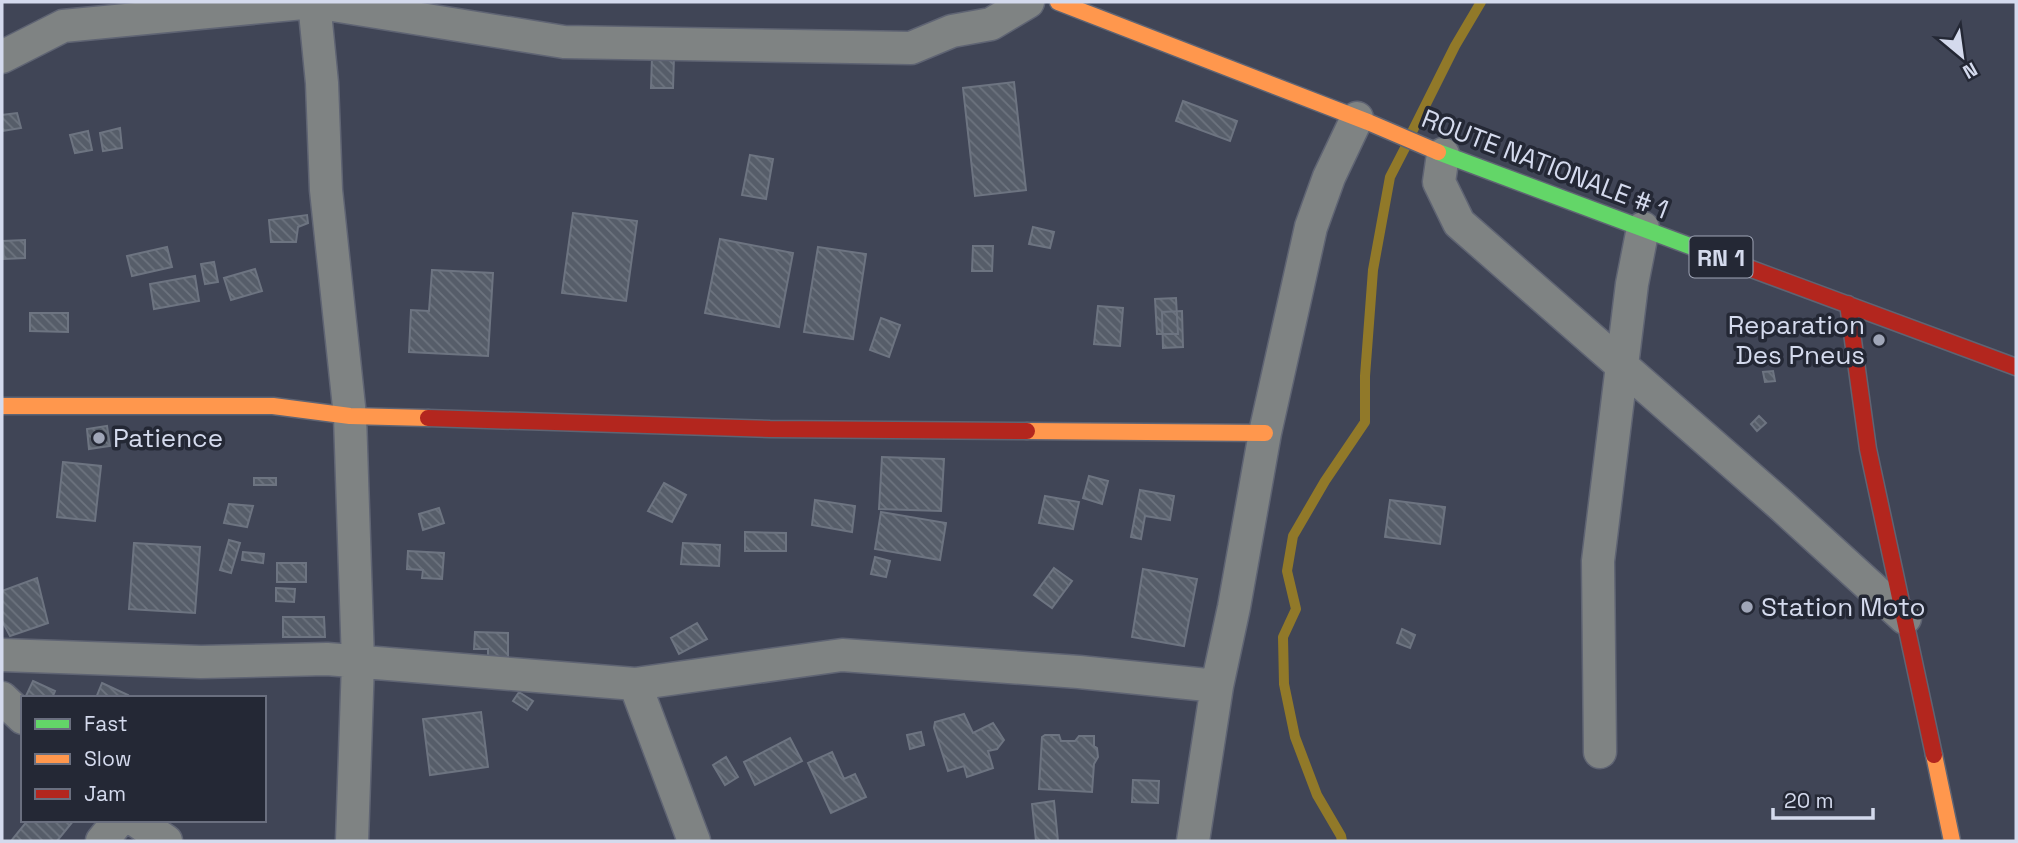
<svg xmlns="http://www.w3.org/2000/svg" width="2018" height="843" font-family="'Space Grotesk',sans-serif">
  <defs>
    <pattern id="building-back-hatch" width="6" height="6" patternUnits="userSpaceOnUse" patternTransform="scale(1.75)"><rect width="6" height="6" fill="#565d69"/><path d="M-1 5l2 2M0 0l6 6M5-1l2 2" fill="none" stroke="#6d747f"/></pattern>
  </defs>
  <rect width="100%" height="100%" fill="#404556"/>
  <g fill="none" stroke-linecap="round" stroke-linejoin="round">
    <path stroke="#917929" stroke-width="10" d="M1412 132 1455 46 1481 2
      M1342 841 1341 836 1317 795 1295 737 1284 684 1283 637 1296 609 1287 571 1293 536 1325 481 1365 422V376L1373 270 1390 177 1406 146"/>
  </g>
  <path fill="url(#building-back-hatch)" stroke="#6d7481" stroke-width="2" d="M652 57H674L673 88H651Z
    M1014 82 1026 190 975 196 963 88Z
    M1183 101 1237 121 1230 141 1176 121Z
    M17 113 21 128 2 131V115Z
    M120 128 122 148 103 151 100 133Z
    M88 131 92 150 75 153 70 135Z
    M750 155 773 159 766 199 742 195Z
    M573 213 637 221 626 301 562 293Z
    M307 215 308 223 298 227 296 242H271L269 220Z
    M1033 227 1054 232 1050 248 1029 244Z
    M720 239 793 253 779 327 705 313Z
    M25 240V258L4 259 3 241Z
    M973 246H993L992 271H972Z
    M167 247 172 267 132 276 127 256Z
    M818 247 866 254 853 339 804 332Z
    M214 262 218 282 205 284 201 264Z
    M255 269 262 291 231 300 224 278Z
    M432 270 493 273 488 356 409 352 411 310 429 311Z
    M195 276 199 301 154 309 150 284Z
    M1176 298 1178 334H1157L1155 299Z
    M1098 306 1123 308 1120 346 1094 344Z
    M1182 311 1183 347 1163 348 1162 312Z
    M30 313H68V332L30 331Z
    M881 318 900 325 889 357 870 350Z
    M1773 371 1775 381 1765 382 1763 372Z
    M1759 416 1766 423 1757 431 1751 424Z
    M107 426 110 446 89 449 87 429Z
    M882 457 944 459 941 511 879 509Z
    M63 462 101 466 95 521 57 517Z
    M1089 476 1108 481 1102 504 1083 498Z
    M254 478H276V485H254Z
    M664 483 686 495 672 522 648 511Z
    M1140 490 1174 496 1170 520 1145 516 1141 539 1131 537Z
    M1045 496 1079 502 1073 529 1039 523Z
    M815 500 855 506 852 532 812 525Z
    M1390 500 1445 507 1440 544 1385 537Z
    M229 504 253 506 247 527 224 523Z
    M439 508 444 523 423 530 419 514Z
    M881 512 946 523 940 560 875 549Z
    M745 532 786 533V551H745Z
    M229 540 240 543 231 573 220 570Z
    M134 543 200 547 195 613 129 609Z
    M683 543 720 545 719 566 681 564Z
    M408 551 444 553 442 579 422 578 423 570 407 569Z
    M243 552 264 554 263 563 242 560Z
    M875 557 890 561 886 577 871 574Z
    M277 563H306V582H277Z
    M1054 568 1072 581 1052 608 1034 595Z
    M1143 569 1197 579 1184 646 1132 637Z
    M37 578 48 623 10 636 2 621V591Z
    M276 588 295 589 294 602 276 601Z
    M283 617H324L325 637H283Z
    M697 623 707 639 679 654 671 638Z
    M1402 629 1415 635 1410 648 1397 643Z
    M475 632 508 633V659L488 658V649H474Z
    M33 681 55 691 52 698H25Z
    M102 683 128 695 127 698H96Z
    M519 692 533 701 527 710 513 701Z
    M481 712 488 767 430 775 423 719Z
    M964 714 973 733 993 723 1004 740 997 749 988 751 993 768 967 777 964 766 948 771 934 728 935 722Z
    M921 732 924 745 910 749 907 735Z
    M1045 735H1059L1061 741H1075L1079 736H1094V746L1097 748 1098 757 1094 764 1092 792 1039 789 1042 737Z
    M790 738 802 761 755 785 744 762Z
    M832 752 844 779 855 774 866 797 831 813 808 763Z
    M726 757 738 777 725 785 713 765Z
    M1133 780 1159 781 1158 803 1132 802Z
    M1054 801 1058 841H1036L1032 804Z
    M28 820H74L57 841H11Z"/>
  <g fill="none" stroke-linecap="round" stroke-linejoin="round">
    <defs>
      <path id="street" d="M314 2 322 83 326 190 350 416 358 662 352 841
        M2 57 63 26 314 2 564 42 911 48 952 31 991 24 1028 2
        M1443 154 1439 182 1459 223 1781 505 1905 618
        M2 655 201 662 327 659 635 684 842 655 1079 672 1217 686
        M635 684 694 841
        M2 698 23 718
        M1600 752 1598 561 1632 284 1643 228
        M135 820 166 841
        M102 841 119 820
        M1193 841 1217 686 1234 607 1265 433 1311 227 1329 177 1357 118"/>
      <path id="fast" d="M1438 152 1738 264"/>
      <path id="slow" d="M1058 2 1368 122 1438 152
        M2 406H273L350 416 428 418
        M1027 431 1265 433
        M1934 755 1952 841"/>
      <path id="jam" d="M1738 264 2016 367
        M1848 304 1868 449 1934 755
        M428 418 770 429 1027 431"/>
    </defs>
    <use href="#street" stroke="#5f6473" stroke-width="35"/>
    <use href="#fast" stroke="#5f6473" stroke-width="19"/>
    <use href="#slow" stroke="#5f6473" stroke-width="19"/>
    <use href="#jam" stroke="#5f6473" stroke-width="19"/>
    <use href="#street" stroke="#7f8383" stroke-width="32"/>
    <use href="#fast" stroke="#63d668" stroke-width="16"/>
    <use href="#slow" stroke="#ff974d" stroke-width="16"/>
    <use href="#jam" stroke="#b3261e" stroke-width="16"/>
  </g>
  <g fill="#a0a6b8" stroke="#242835" stroke-width="2.5">
    <circle cx="1879" cy="340" r="7"/>
    <circle cx="99" cy="438" r="7"/>
    <circle cx="1747" cy="607" r="7"/>
  </g>
  <g text-anchor="middle" dominant-baseline="central" stroke-width="7" stroke-linejoin="round" paint-order="stroke">
    <rect fill="#242835" stroke="#9fa5b6" stroke-width="2" x="1689.5" y="236.5" width="63" height="41" rx="5"/>
    <g font-size="24" font-weight="bold" fill="#d4daed">
      <text x="1721" y="257">RN 1</text>
    </g>
    <g font-size="26" fill="#d4daed" stroke="#242835">
      <text transform="translate(1545 164) rotate(21)">ROUTE NATIONALE # 1</text>
    </g>
    <g font-size="26" fill="#d4daed" stroke="#242835" text-anchor="start">
      <text x="1865" y="325" text-anchor="end">Reparation<tspan x="1865" dy="30">Des Pneus</tspan></text>
      <text x="113" y="438">Patience</text>
      <text x="1761" y="607">Station Moto</text>
    </g>
  </g>
  <rect width="2018" height="843" fill="none" stroke="#d4daed" stroke-width="7"/>
  <rect x="21" y="696" width="245" height="126" fill="#242835" stroke="#6a6f7f" stroke-width="2"/>
  <rect x="35" y="719" width="35" height="10" fill="#63d668" stroke="#6a6f7f" stroke-width="2"/>
  <text x="84" y="731" font-size="21" fill="#d4daed">Fast</text>
  <rect x="35" y="754" width="35" height="10" fill="#ff974d" stroke="#6a6f7f" stroke-width="2"/>
  <text x="84" y="766" font-size="21" fill="#d4daed">Slow</text>
  <rect x="35" y="789" width="35" height="10" fill="#b3261e" stroke="#6a6f7f" stroke-width="2"/>
  <text x="84" y="801" font-size="21" fill="#d4daed">Jam</text>
  <g transform="translate(1962 56) rotate(151)" stroke="#242835" stroke-width="5" paint-order="stroke">
  <path d="M0-5L12 26L0 18L-12 26Z" fill="#d4daed"/>
  <text y="-10" font-size="19" font-weight="bold" text-anchor="middle" fill="#d4daed">N</text>
  </g>
  <path d="M1773 808v10h100v-10" fill="none" stroke="#d4daed" stroke-width="3.5"/>
  <text x="1784" y="808" font-size="21" fill="#d4daed" stroke="#242835" stroke-width="5" paint-order="stroke">20 m</text>
</svg>
